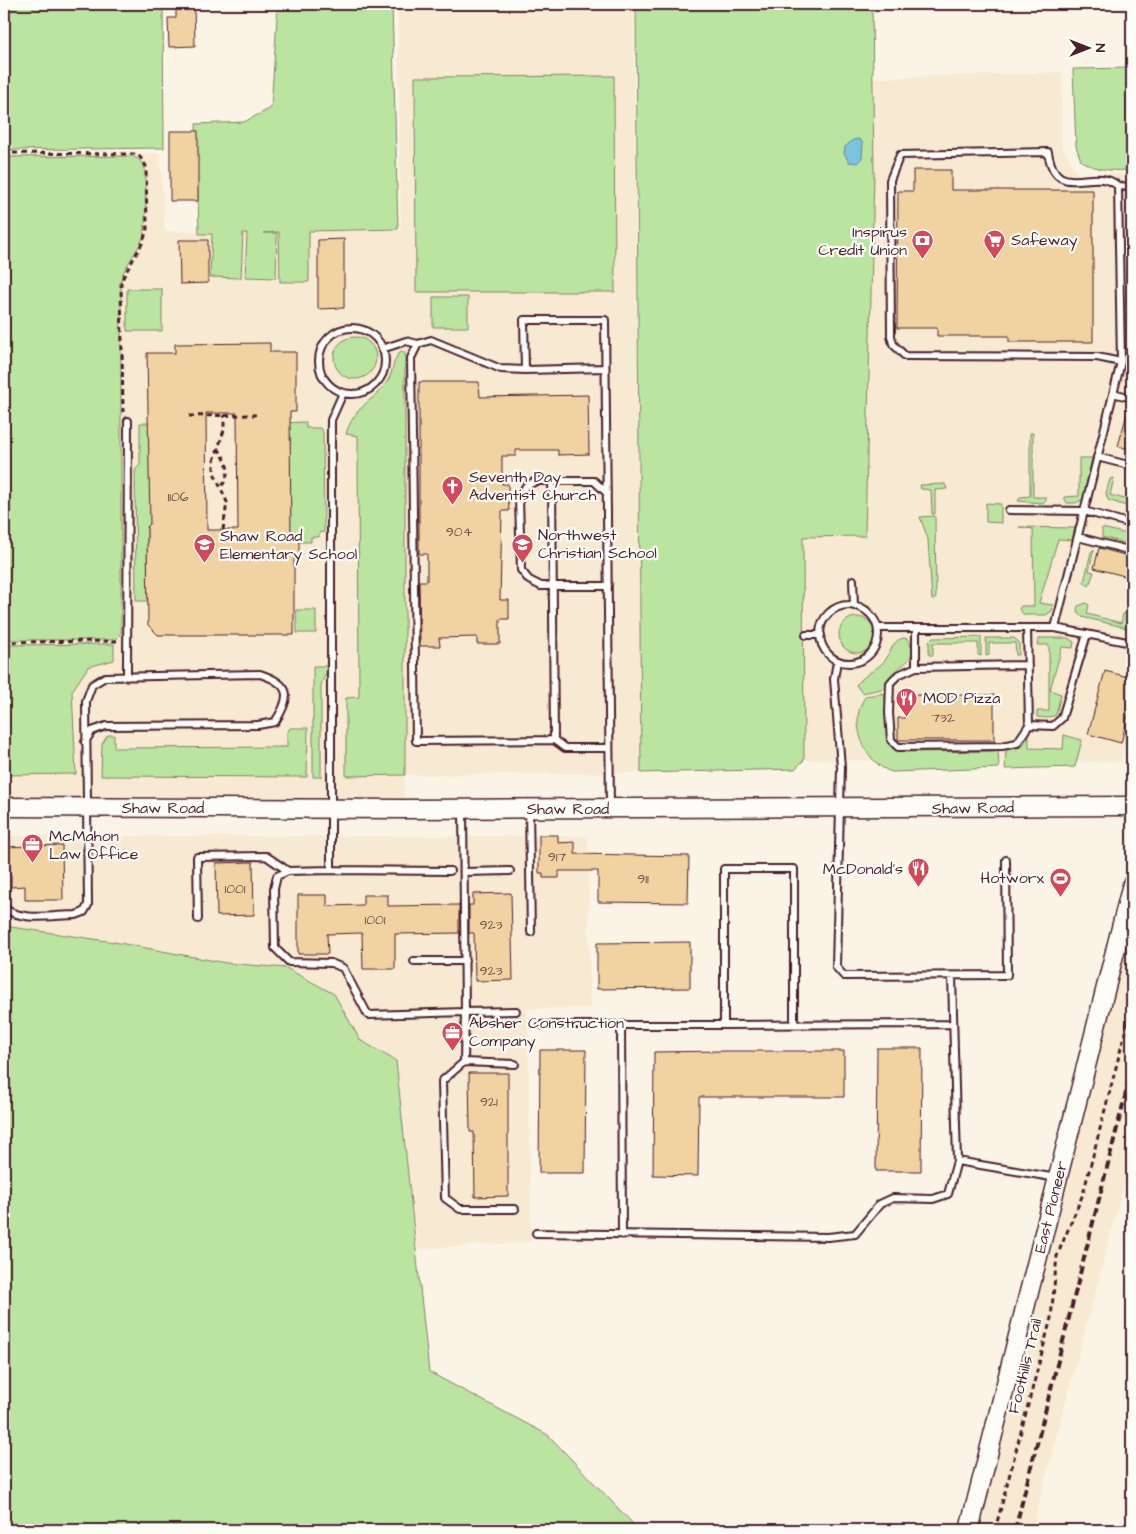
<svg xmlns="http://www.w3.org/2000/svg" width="1136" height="1534" font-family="'Architects Daughter',sans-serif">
  <rect width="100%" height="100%" fill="#fbf4e6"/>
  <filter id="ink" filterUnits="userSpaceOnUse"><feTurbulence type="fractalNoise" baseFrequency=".02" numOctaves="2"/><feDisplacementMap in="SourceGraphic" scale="10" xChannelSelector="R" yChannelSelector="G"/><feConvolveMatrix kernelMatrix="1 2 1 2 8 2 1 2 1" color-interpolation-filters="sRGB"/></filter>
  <g filter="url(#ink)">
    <path fill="#f8ead2" d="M397 4H634L641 773 405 775 403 809 4 807V154L160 153 165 231 401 230Z
      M1062 72V146L1078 175 1132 173V722L1121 762 804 760 803 536H865L874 175 873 78Z
      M4 836H588L590 1008 528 1009 531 1242 418 1249 396 1062 360 1040 334 994 286 968 226 963 4 926Z
      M1132 884V1154L1032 1530H969Z"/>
    <path fill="#bbe4a1" stroke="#828266" d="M4 4H163L164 148 6 150Z
      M278 4H392L398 229 309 231V282H280L279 232 263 233H277L276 278 245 277 247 233H243L241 278 210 277 212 234H199L196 124 244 122 271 108Z
      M636 4H872L874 175 865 536 803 537 804 760 795 769 641 773Z
      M1132 68V170C1112 171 1099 171 1081 161L1076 146 1073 69Z
      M614 76 615 292H416L415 77Z
      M132 156C137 158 143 162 145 169 147 180 146 227 143 238 137 253 126 263 121 279V633L116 640H4V157Z
      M127 289H162V331H127Z
      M433 297H468V327H433Z
      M334 358a21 21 0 1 1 42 0a21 21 0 1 1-42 0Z
      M401 351 405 353V775L346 776V698L359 697 358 436 346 434C355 405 371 404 387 382 394 371 392 360 401 351Z
      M306 422V428H320L323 432 324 532 319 533V537H311V542H299V540H291L280 423Z
      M140 423H160L150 524 147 527 148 601H136L135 470 140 465Z
      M1030 433H1033V497H1046V501L1042 503 1018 501 1020 497 1030 496Z
      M1079 458H1092L1083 499 1076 503H1067L1064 497 1079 496Z
      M1114 478 1110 495 1132 501V508L1108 500 1106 493 1110 479Z
      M945 484 947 489 935 490V514H932L931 490 921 489 920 485Z
      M986 503 1001 504V523L986 522Z
      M935 516 936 598 932 600 928 539 920 517Z
      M1019 527 1075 528 1072 540 1058 539 1039 603 1053 605 1052 611 1046 615H1024L1019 609 1021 606H1034L1033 529Z
      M1102 528 1132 535V545L1102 537Z
      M1094 549 1089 571 1094 572 1089 586 1084 582 1091 552Z
      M1086 603 1089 605 1087 614 1121 623 1123 614 1126 613 1132 617V623L1127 628 1082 617 1077 610 1078 606Z
      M296 610H316V633H297Z
      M839 635a18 18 0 1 1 36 0a18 18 0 1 1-36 0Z
      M981 637V656L978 655V643H933V655H929V642L933 638Z
      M903 638 908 639C921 663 897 664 889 677 887 680 887 684 886 688L862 693 856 685C865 674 881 667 886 659 893 649 891 642 903 638Z
      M986 638H1014L1019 642V655H1016L1015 643H989V655L986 656Z
      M1040 638H1068L1074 642 1073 648 1062 647 1050 690 1061 694 1056 715 1047 718 1037 717V711H1049V645H1037Z
      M114 644V660L88 667 72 691 76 774 4 775V645Z
      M313 666H329L321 685V777H313Z
      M885 693 887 741 893 749 904 752 998 751 999 768 892 772C864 764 847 719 866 696Z
      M290 728H308L307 777 101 776 102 744 108 735H114V748L287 747V733Z
      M1029 735V748L1063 749 1064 735 1082 740 1075 767 1005 769 1006 750 1022 747Z
      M4 926 114 942 226 963 286 968 334 994 360 1040 396 1061 429 1372 548 1435 639 1530H4Z"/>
    <path fill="#7cc4dc" stroke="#688295" d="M859 139 863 143 862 158 857 163 849 162 844 153 845 147 853 140Z"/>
    <path fill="#f1d2a3" stroke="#4a1f2b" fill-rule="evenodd" d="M176 4H194L195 46 169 47 168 18H176Z
      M170 131H198V201H170Z
      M913 170H951V190H1093V342H1009V336H937V328H897L898 191H913Z
      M344 239V308L318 309V240Z
      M179 240H208V283L180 284Z
      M270 343V352H296V412H290L291 540H299V557H294V635H158L148 625 147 527 150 524 147 353H175V344ZM206 413H237L238 530H207Z
      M419 382H479L480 397 588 395 589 454 558 455V450H516V456H502V484H508L509 511H502L500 600H509V619H500V644H477V637L439 638 440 646H420L419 581H427V554H419Z
      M1128 410 1132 411V450L1118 446Z
      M1099 548 1132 557V578L1094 568Z
      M1105 671 1132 678V700L1121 743 1088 734Z
      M905 695H994V740H898V718H905Z
      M539 835H558V843L575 842V854L689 856 688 903 598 902V871H559V878H543V873H539Z
      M62 845 63 900H25V886L11 887V875H4V847Z
      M253 862 254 915 217 916 216 863Z
      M511 893 513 980 475 981 474 933H469V905H473V894Z
      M298 895H327V906L363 905V895H388V906L459 905V933L395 934V969H363L362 933 327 934 328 954H298Z
      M690 942V988L597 989V943Z
      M877 1048H922L921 1171H876Z
      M540 1050H586L585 1173H539Z
      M722 1051H844V1097H699L698 1176 653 1175 654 1052Z
      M469 1073H508V1196L475 1197 474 1132H470Z"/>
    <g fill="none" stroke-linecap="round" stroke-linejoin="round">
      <defs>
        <path id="lane" d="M1118 186C1094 164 1056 204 1048 152L900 155 890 180 891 336 893 344 905 356 1097 357 1121 362
          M319 361a33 33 0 1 1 66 0a33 33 0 1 1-66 0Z
          M382 349 406 341 418 344
          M605 368 525 370 524 320H605L610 808
          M525 370 501 369 431 340 418 344 411 358 416 741 554 740
          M343 393 331 420V870L288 871 277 876 274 889 275 948 289 962 331 963 343 968 368 1015 465 1012 463 810
          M1113 393 1132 398
          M1097 457 1132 466
          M552 481 554 740 565 748H609
          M607 493 594 481H536L526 486 519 498 521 570 529 580 541 586H608
          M1009 510 1084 511 1132 524
          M1078 537 1132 551
          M853 580 854 606
          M820 634a29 29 0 1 1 58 0a29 29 0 1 1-58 0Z
          M878 628H1055L1132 643
          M916 628V667L1028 665
          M1027 628 1029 725 1053 726 1062 718 1087 634
          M1055 628 1121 362 1118 186 1132 187
          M806 635H821
          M837 661 834 679 841 767 836 967 844 976 1007 975 1006 860
          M916 667 898 675 890 683 889 713 891 740 898 747 1002 746 1017 743 1029 725
          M127 677 128 421
          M529 810 531 932
          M331 870 450 871
          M464 872 510 871
          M4 908C22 922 54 915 76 915L84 912 88 905 86 701 92 685 105 677 260 674C291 684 292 696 275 722L258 725 106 726 92 731 85 742
          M198 919 197 857 266 856 288 871
          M414 961H465
          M952 976 957 1161 1057 1178
          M794 1024V869H724V1025L953 1024
          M541 1025H724
          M621 1025 622 1235
          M464 1062 515 1064
          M515 1209H460L445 1198 442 1081 464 1062 465 1012 516 1011
          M536 1233 828 1237 855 1234 880 1204 893 1198 933 1199 948 1194 957 1161"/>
        <path id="secondary" d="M4 807 403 809 1132 806
          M969 1530 1132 884"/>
      </defs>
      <use href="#lane" stroke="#4a1f2b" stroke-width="10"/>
      <use href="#secondary" stroke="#4a1f2b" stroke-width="21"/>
      <path stroke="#4a1f2b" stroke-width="3" stroke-dasharray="5 4" stroke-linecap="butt" d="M4 153 134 154 140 157 146 166 147 229 143 242 121 281 123 412
        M189 416 256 415
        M218 448C228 463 232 472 221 487
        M223 530 227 502 214 473V461L224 430V415
        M4 642 118 641
        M995 1530 1051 1318 1057 1256 1083 1194 1132 1006"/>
      <use href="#lane" stroke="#fdfcf7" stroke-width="6"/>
      <use href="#secondary" stroke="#fdfcf7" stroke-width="18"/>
      <path stroke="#4a1f2b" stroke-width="4" stroke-dasharray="8 4" stroke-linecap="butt" d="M1015 1530 1132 1069"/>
    </g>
  </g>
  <defs>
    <symbol id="supermarket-pin" viewBox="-11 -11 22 30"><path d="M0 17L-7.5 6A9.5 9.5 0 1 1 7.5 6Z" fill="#d1495b" stroke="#fdfcf7"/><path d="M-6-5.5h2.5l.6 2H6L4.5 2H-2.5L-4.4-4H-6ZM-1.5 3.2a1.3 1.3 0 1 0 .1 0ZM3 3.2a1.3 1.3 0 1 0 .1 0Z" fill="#fff"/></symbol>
    <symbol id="bank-pin" viewBox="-11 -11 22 30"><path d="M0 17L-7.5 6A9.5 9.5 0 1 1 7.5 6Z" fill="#d1495b" stroke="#fdfcf7"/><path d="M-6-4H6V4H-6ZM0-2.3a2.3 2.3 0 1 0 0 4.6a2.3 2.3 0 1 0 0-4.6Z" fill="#fff"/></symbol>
    <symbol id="church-pin" viewBox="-11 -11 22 30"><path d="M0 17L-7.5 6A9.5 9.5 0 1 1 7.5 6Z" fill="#d1495b" stroke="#fdfcf7"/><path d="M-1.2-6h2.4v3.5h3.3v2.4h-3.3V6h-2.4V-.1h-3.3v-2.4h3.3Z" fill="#fff"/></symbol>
    <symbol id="school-pin" viewBox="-11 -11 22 30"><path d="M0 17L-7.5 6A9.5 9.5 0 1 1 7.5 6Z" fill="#d1495b" stroke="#fdfcf7"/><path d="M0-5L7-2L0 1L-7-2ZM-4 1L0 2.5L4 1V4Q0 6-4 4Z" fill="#fff"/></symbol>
    <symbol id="restaurant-pin" viewBox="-11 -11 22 30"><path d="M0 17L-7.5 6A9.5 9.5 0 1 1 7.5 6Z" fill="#d1495b" stroke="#fdfcf7"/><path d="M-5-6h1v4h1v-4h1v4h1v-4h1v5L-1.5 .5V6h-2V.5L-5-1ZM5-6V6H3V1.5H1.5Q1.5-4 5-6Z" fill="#fff"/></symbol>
    <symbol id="office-pin" viewBox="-11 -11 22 30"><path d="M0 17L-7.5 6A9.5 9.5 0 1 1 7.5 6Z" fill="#d1495b" stroke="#fdfcf7"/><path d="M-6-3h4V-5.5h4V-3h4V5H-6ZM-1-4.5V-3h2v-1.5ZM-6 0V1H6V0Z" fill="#fff"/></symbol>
    <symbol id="stadium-pin" viewBox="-11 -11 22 30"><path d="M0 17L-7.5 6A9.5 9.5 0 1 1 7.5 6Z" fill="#d1495b" stroke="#fdfcf7"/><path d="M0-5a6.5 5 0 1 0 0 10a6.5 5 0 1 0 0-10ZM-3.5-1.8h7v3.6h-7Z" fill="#fff"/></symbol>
  </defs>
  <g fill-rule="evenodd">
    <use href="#supermarket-pin" x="982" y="228" width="25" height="34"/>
    <use href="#bank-pin" x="910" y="228" width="25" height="34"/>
    <use href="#church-pin" x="440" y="474" width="25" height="34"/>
    <use href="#school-pin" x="510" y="532" width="25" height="34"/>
    <use href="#school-pin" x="192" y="532" width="25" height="34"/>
    <use href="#restaurant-pin" x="894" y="686" width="25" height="34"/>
    <use href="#office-pin" x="20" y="832" width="25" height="34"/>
    <use href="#restaurant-pin" x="906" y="856" width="25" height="34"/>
    <use href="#stadium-pin" x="1048" y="866" width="25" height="34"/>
    <use href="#office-pin" x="440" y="1020" width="25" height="34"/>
  </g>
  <g text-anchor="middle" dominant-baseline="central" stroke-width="4.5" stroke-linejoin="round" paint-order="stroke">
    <g font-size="14" fill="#744c49">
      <text x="178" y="497">1106</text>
      <text x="459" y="532">904</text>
      <text x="943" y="718">732</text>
      <text x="557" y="857">917</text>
      <text x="643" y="879">911</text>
      <text x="235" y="889">1001</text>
      <text x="375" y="920">1001</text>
      <text x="491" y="925">923</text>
      <text x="491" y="971">923</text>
      <text x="489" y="1102">921</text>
    </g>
    <g font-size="16" fill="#4a1f2b" stroke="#fdfcf7" text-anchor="start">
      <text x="907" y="232" text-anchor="end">Inspirus<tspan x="907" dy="18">Credit Union</tspan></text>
      <text x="1011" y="240">Safeway</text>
      <text x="469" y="477">Seventh Day<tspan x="469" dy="18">Adventist Church</tspan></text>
      <text x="538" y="535">Northwest<tspan x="538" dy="18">Christian School</tspan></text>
      <text x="220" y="536">Shaw Road<tspan x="220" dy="18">Elementary School</tspan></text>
      <text x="923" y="698">MOD Pizza</text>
      <text x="49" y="836">McMahon<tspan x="49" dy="18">Law Office</tspan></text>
      <text x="903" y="869" text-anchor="end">McDonald's</text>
      <text x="1044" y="878" text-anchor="end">Hotworx</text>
      <text x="469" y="1023">Absher Construction<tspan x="469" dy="18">Company</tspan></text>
    </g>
    <g font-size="16" fill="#4a1f2b" stroke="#fdfcf7">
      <text x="163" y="808">Shaw Road</text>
      <text transform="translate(973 808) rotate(-1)">Shaw Road</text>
      <text x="568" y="809">Shaw Road</text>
      <text transform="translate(1051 1207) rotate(-76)">East Pioneer</text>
      <text transform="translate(1025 1366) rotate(-76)">Foothills Trail</text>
    </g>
  </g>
  <rect width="1136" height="1534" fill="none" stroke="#fdfcf7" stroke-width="20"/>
  <rect x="10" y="10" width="1116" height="1514" fill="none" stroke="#4a1f2b" stroke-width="2" filter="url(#ink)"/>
  <g transform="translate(1088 48) rotate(90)" stroke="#fdfcf7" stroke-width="4" paint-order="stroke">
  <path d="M0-4L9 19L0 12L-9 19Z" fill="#4a1f2b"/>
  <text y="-8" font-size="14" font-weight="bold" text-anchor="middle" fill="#4a1f2b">N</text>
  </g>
</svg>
